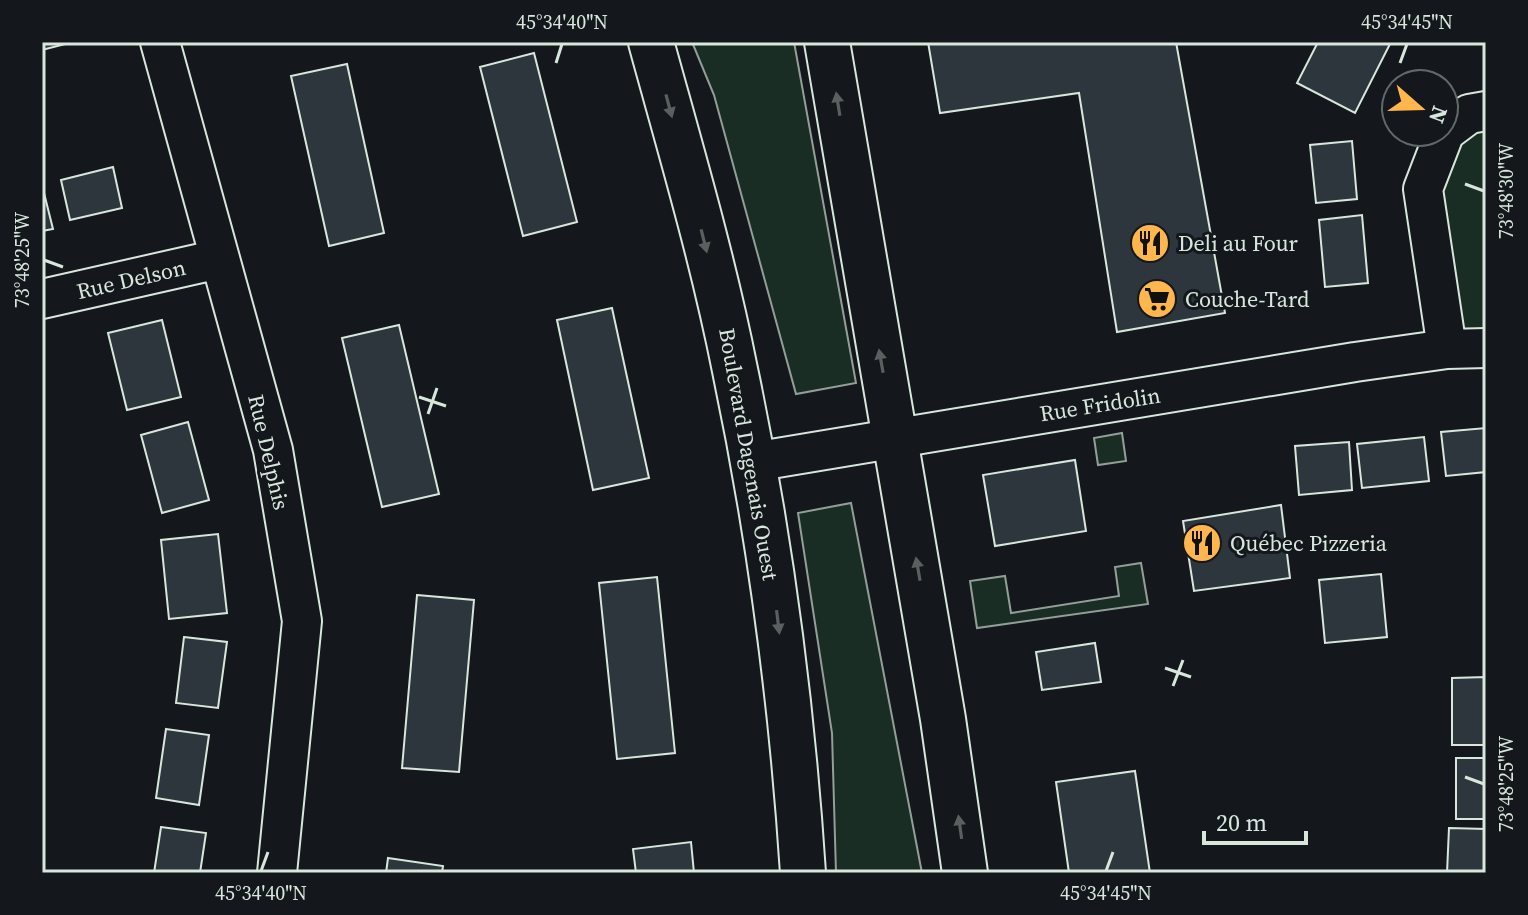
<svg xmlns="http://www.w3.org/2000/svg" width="1528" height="915" font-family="'Source Serif 4',serif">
  <rect width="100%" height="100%" fill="#14181c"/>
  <path fill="#1a2d24" stroke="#939e99" stroke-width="2" d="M692 42H794L856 383 796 394 714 95Z
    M1486 111V348L1447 349 1423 190Z
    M1122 433 1126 461 1098 465 1094 438Z
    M851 503 922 873H836L832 733 798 513Z
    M1141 563 1148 604 977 628 970 581 1005 576 1011 613 1119 596 1115 567Z"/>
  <path fill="#2c363c" stroke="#d8e6dc" stroke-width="2" d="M42 42H73L42 50Z
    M928 42H1176L1225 313 1117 332 1079 93 940 113Z
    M1318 42H1391L1355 113 1297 83Z
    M534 53 577 222 523 236 480 67Z
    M347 64 384 233 329 246 291 76Z
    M1352 141 1357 199 1316 203 1310 145Z
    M113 167 122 208 70 220 61 180Z
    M42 185 53 229 42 231Z
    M1362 215 1368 283 1325 287 1319 220Z
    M612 308 649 478 593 490 557 320Z
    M162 320 181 397 127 410 108 333Z
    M399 325 439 494 382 507 342 338Z
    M188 422 209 500 162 513 141 435Z
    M1486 428V472L1446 476 1441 432Z
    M1424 437 1429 481 1362 488 1357 444Z
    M1349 442 1352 490 1299 495 1295 446Z
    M1075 460 1086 531 995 546 983 475Z
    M1281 505 1290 578 1194 591 1183 521Z
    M218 534 227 613 169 619 161 540Z
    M1381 574 1387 637 1325 643 1319 580Z
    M657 577 675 753 617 759 599 583Z
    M417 595 474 600 459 772 402 768Z
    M184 637 227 642 218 708 176 703Z
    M1095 643 1101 682 1042 690 1036 652Z
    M1486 677V745H1452V678Z
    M166 729 209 735 199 805 156 798Z
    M1456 758H1486V819H1456Z
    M1135 771 1150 873H1069L1056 782Z
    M161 827 206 833 200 873H154Z
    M1449 828 1486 829V873H1447Z
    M691 842 694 873H636L633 849Z
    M388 858 443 866 442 873H386Z"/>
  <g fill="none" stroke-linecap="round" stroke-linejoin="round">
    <defs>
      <path id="minor" d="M160 42 273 450 302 621 277 873
        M42 299 219 259
        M1447 349 1423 189 1445 132 1469 114 1486 111
        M753 462 1355 362 1447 349 1486 348"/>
      <path id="major" d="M651 42C681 151 713 259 735 370 770 536 792 704 803 873
        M827 42 943 719 965 873"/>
    </defs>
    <use href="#minor" stroke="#d8e6dc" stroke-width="42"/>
    <use href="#major" stroke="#d8e6dc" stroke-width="48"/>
    <use href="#minor" stroke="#14181c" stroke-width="38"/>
    <use href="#major" stroke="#14181c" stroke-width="44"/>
  </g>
  <defs><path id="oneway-solid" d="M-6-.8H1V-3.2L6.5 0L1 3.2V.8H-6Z" transform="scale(2)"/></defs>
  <g fill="#59605f">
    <use href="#oneway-solid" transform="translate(838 104) rotate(-99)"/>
    <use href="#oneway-solid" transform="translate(669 106) rotate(75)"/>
    <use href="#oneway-solid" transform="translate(704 241) rotate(76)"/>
    <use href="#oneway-solid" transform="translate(881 361) rotate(-100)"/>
    <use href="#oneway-solid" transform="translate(918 569) rotate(-100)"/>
    <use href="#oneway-solid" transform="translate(778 622) rotate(83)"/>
    <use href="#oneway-solid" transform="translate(960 827) rotate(-98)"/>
  </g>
  <path fill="none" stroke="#d8e6dc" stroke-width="3" d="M556 63 562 44M1400 63 1407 44M1465 184 1484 191M44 260 63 267M419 397 446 406M428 414 437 388M1165 668 1191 677M1173 686 1183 660M1465 777 1484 784M261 871 268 852M1106 871 1113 852"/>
  <defs>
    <symbol id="restaurant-disc" viewBox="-11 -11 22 22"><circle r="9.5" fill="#ffb74d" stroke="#14181c"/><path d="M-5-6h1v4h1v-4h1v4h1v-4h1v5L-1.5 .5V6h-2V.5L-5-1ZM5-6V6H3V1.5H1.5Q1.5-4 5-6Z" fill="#111"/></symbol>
    <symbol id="supermarket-disc" viewBox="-11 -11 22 22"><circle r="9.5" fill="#ffb74d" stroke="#14181c"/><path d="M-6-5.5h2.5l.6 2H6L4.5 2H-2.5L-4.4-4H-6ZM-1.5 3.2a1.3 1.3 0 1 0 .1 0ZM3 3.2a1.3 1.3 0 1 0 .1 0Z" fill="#111"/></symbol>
  </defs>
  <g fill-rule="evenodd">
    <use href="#restaurant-disc" x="1128" y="221" width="44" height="44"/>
    <use href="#supermarket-disc" x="1135" y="277" width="44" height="44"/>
    <use href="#restaurant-disc" x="1180" y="521" width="44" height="44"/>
  </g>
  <g text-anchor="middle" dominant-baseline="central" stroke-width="6" stroke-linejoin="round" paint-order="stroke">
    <g font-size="22" fill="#d8e6dc" stroke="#14181c" text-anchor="start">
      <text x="1178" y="243">Deli au Four</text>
      <text x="1185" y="299">Couche-Tard</text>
      <text x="1230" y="543">Québec Pizzeria</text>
    </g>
    <g font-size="22" fill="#d8e6dc" stroke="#14181c">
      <text transform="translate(131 279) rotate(-13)">Rue Delson</text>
      <text transform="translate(1100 404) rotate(-9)">Rue Fridolin</text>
      <text transform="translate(269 452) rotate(77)">Rue Delphis</text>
      <text transform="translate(749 454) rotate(80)">Boulevard Dagenais Ouest</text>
    </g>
  </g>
  <rect width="1528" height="915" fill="none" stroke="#14181c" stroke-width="88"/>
  <g transform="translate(1420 108) rotate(110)"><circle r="38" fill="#14181c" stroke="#626a69" stroke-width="2"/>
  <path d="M0-6L14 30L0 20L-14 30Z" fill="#ffb74d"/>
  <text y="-12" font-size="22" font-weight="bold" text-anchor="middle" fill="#d8e6dc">N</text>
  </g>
  <path d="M1204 831v12h102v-12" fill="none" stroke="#d8e6dc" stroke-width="4"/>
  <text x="1216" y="831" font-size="24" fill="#d8e6dc" stroke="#14181c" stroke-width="6" paint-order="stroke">20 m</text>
  <rect x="44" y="44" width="1440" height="827" fill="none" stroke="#d8e6dc" stroke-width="3"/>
  <g font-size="20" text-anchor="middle" fill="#d8e6dc">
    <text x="562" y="29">45°34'40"N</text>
    <text x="1407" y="29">45°34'45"N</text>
    <text transform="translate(1506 191) rotate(-90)" y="7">73°48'30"W</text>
    <text transform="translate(22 260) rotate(-90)" y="7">73°48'25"W</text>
    <text transform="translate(1506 784) rotate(-90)" y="7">73°48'25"W</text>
    <text x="261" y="900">45°34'40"N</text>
    <text x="1106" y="900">45°34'45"N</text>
  </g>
</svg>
